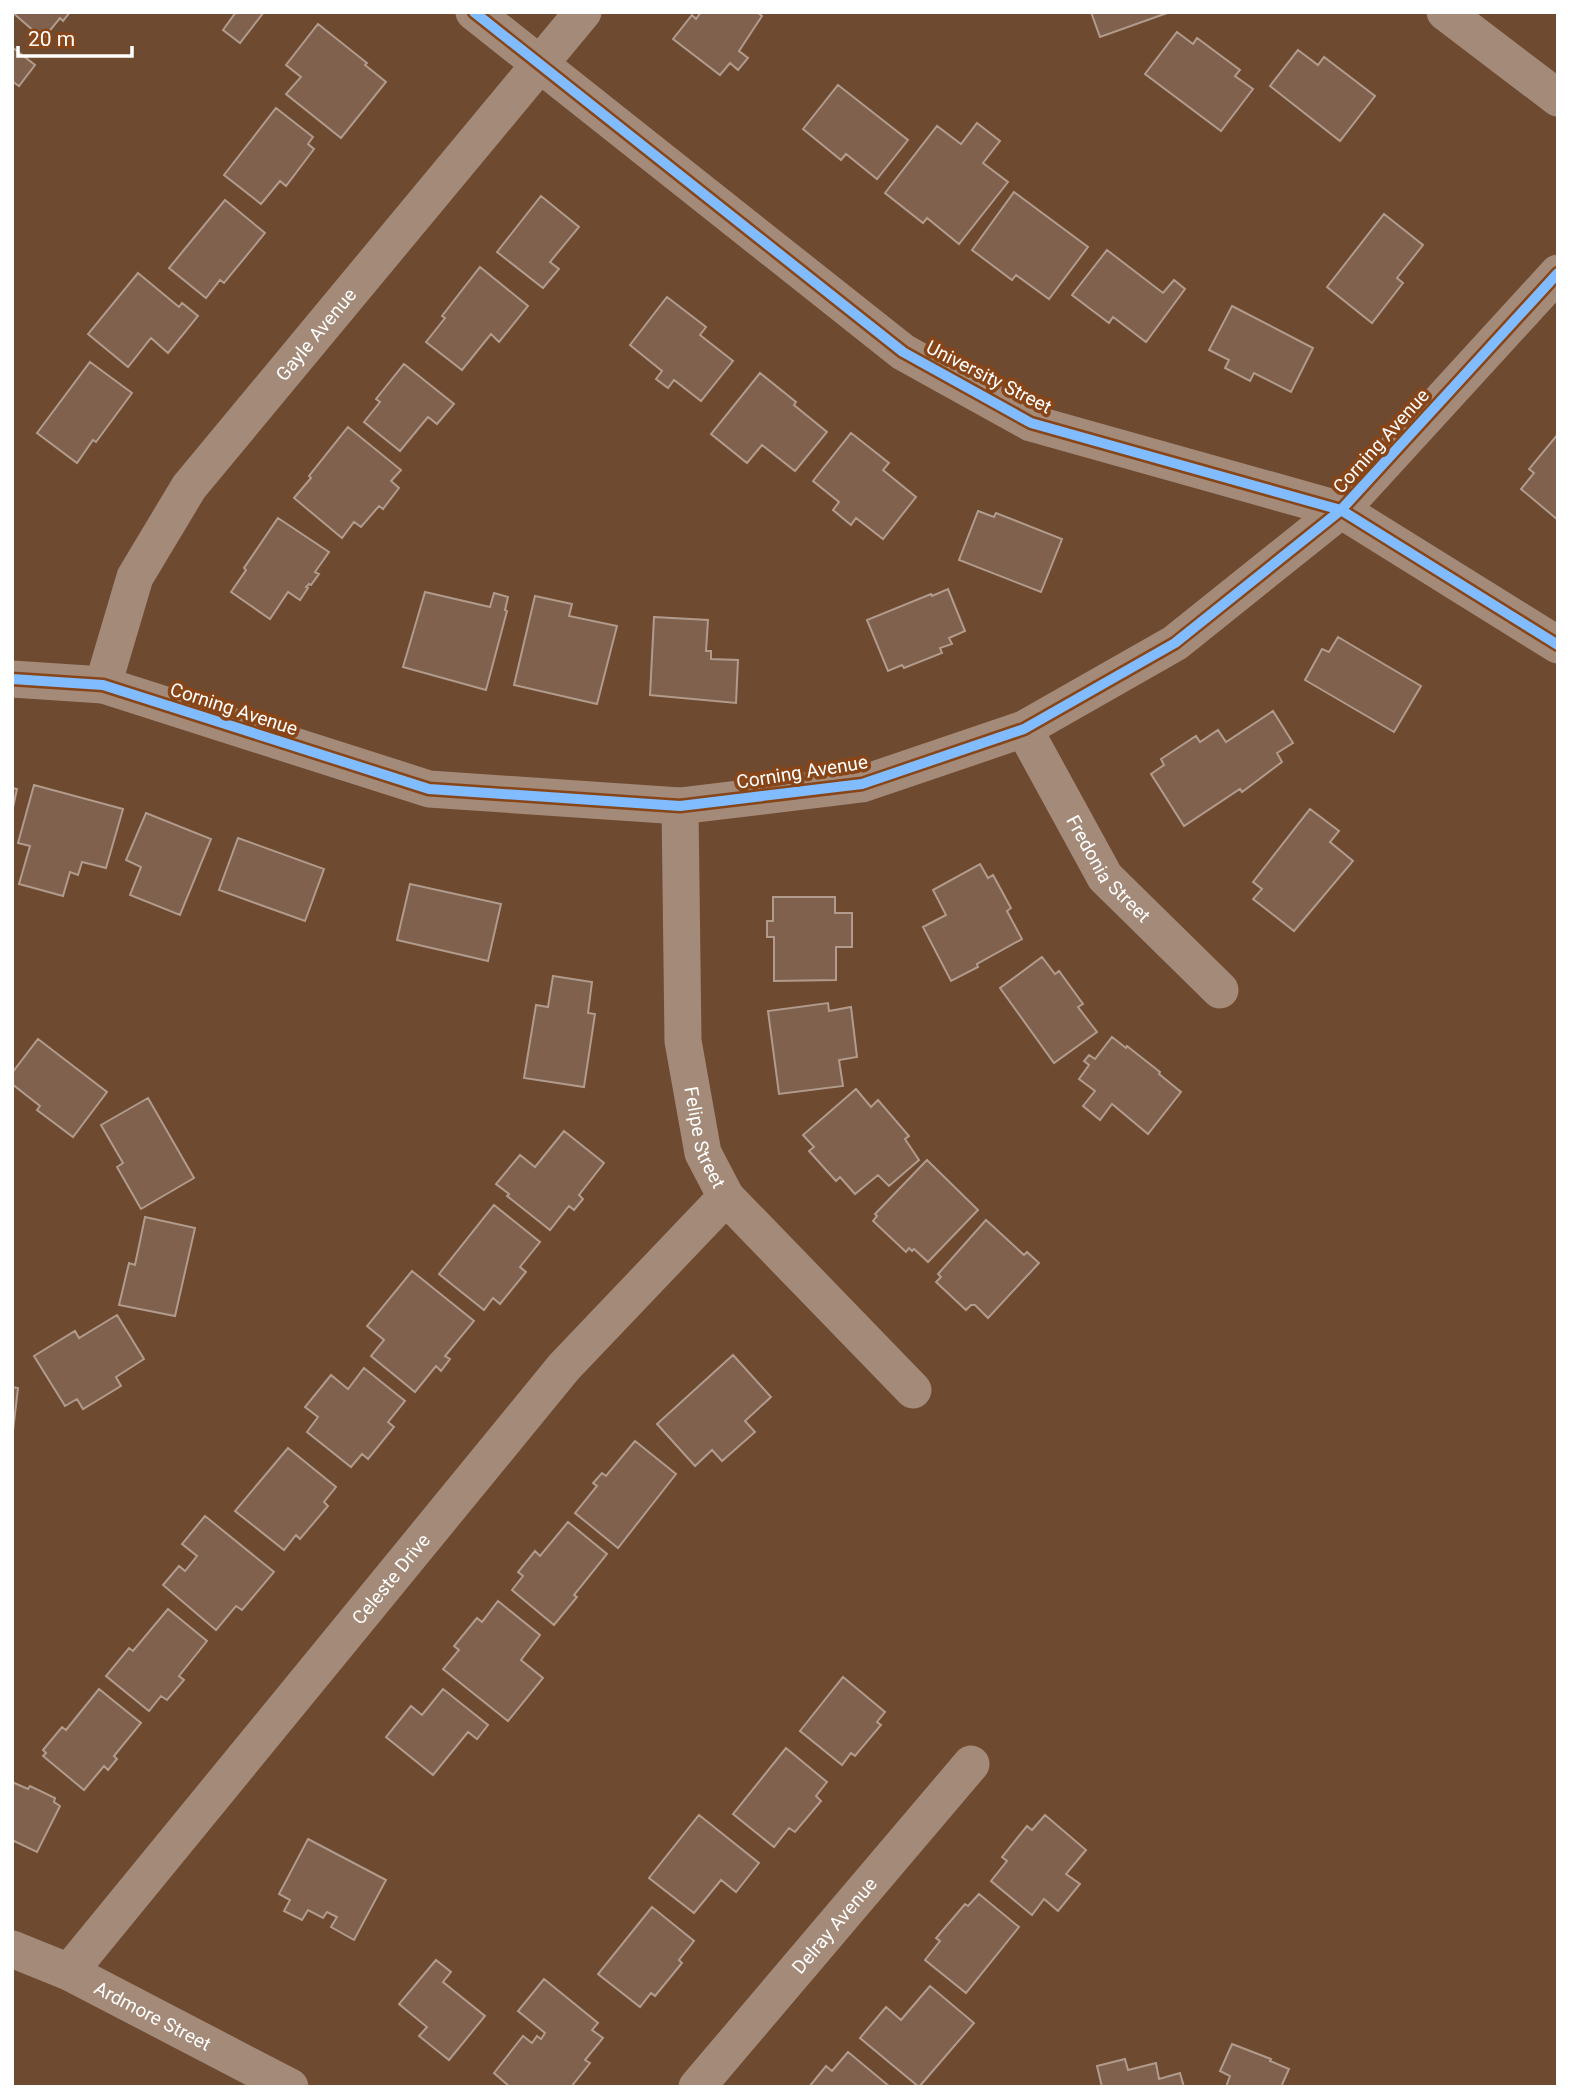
<svg xmlns="http://www.w3.org/2000/svg" width="1570" height="2099" font-family="Roboto,sans-serif">
  <rect width="100%" height="100%" fill="#6e4a31"/>
  <path fill="#7f614e" stroke="#b19b8c" stroke-width="2" d="M12 12H70L63 21 60 18 43 39Z
    M264 12 240 43 223 30 236 12Z
    M701 12H757L762 16 739 51 748 58 738 70 730 63 720 75 673 39 692 15 696 19Z
    M1091 12H1170L1100 37Z
    M318 24 367 63 365 65 386 82 341 138 286 94 301 77 286 65Z
    M1177 32 1193 44 1197 38 1240 70 1235 76 1253 89 1221 131 1145 74Z
    M12 47 35 65 19 86 12 81Z
    M1298 50 1318 65 1324 57 1375 96 1340 141 1270 86Z
    M838 85 908 140 877 179 846 154 841 160 803 129Z
    M276 108 313 137 308 144 314 149 286 186 280 181 261 204 224 175Z
    M977 123 1000 141 983 163 1008 182 959 244 927 218 923 223 885 193 937 126 961 144Z
    M1014 192 1088 247 1049 299 1016 275 1012 280 972 250Z
    M541 196 579 227 550 262 559 269 543 288 497 252Z
    M225 200 265 233 224 283 220 280 206 298 169 268Z
    M1384 214 1423 245 1397 278 1403 283 1372 323 1327 287Z
    M1107 250 1163 293 1174 280 1185 289 1146 342 1113 317 1109 323 1072 295Z
    M480 267 528 306 499 342 491 334 462 370 426 342 445 318 442 316Z
    M138 273 179 307 182 303 198 316 168 353 151 338 128 367 88 334Z
    M667 297 706 327 700 335 733 361 701 401 674 380 668 388 656 379 662 371 630 345Z
    M1232 306 1313 348 1291 392 1254 373 1250 381 1225 368 1229 360 1209 350Z
    M90 362 132 393 96 442 93 440 77 463 37 433Z
    M404 364 454 404 437 424 428 417 400 451 364 422 380 402 376 399Z
    M760 373 796 402 794 405 827 432 795 471 762 445 747 463 711 434Z
    M348 427 401 470 391 481 399 488 383 509 379 506 361 527 354 522 342 538 294 498 311 478 309 476Z
    M851 433 889 463 883 470 916 497 883 539 856 518 851 525 833 510 839 502 813 481Z
    M1558 434V520L1521 489 1534 473 1529 469Z
    M978 511 994 517 996 513 1062 539 1041 592 959 560Z
    M278 518 329 552 315 572 319 574 311 585 309 584 306 587 308 588 300 600 288 592 270 619 231 592 246 570 244 568Z
    M948 589 965 631 949 638 952 644 940 648 942 653 904 668 902 665 888 671 867 620 931 594 932 596Z
    M425 592 490 607 494 593 508 597 505 610 507 611 486 690 403 667Z
    M535 596 572 604 569 616 617 626 597 704 514 685Z
    M654 617 708 620 706 651H711V659L738 660 736 703 650 695Z
    M1338 637 1421 686 1394 732 1305 680 1322 649 1329 652Z
    M1273 711 1293 743 1277 753 1282 762 1242 792 1240 789 1184 826 1151 774 1164 765 1161 759 1196 736 1200 742 1218 730 1226 742Z
    M34 785 123 809 106 868 82 862 78 875 70 872 63 896 19 884 30 846 18 843Z
    M12 788 17 789 12 812Z
    M1310 809 1339 831 1330 842 1353 861 1294 931 1253 899 1262 889 1253 882Z
    M146 813 211 839 180 915 130 895 141 867 126 860Z
    M238 838 324 869 305 921 219 890Z
    M980 864 988 878 993 875 1011 908 1007 911 1022 939 977 964 978 967 951 981 923 927 946 915 933 890Z
    M410 884 501 904 488 961 397 940Z
    M773 897H835V913H852V947H836V980L774 981V937H767V921H773Z
    M1042 957 1055 974 1059 971 1083 1004 1078 1007 1097 1032 1054 1063 1000 988Z
    M553 976 592 982 588 1013 595 1014 584 1087 524 1078 536 1005 548 1007Z
    M828 1003 829 1011 851 1007 857 1057 839 1060 843 1086 779 1094 768 1011Z
    M1112 1037 1126 1048 1127 1046 1160 1072 1159 1074 1181 1092 1148 1134 1112 1104 1100 1120 1083 1106 1095 1091 1079 1079 1089 1065 1084 1061 1089 1055 1095 1059Z
    M38 1039 107 1092 73 1137 37 1110 40 1106 12 1084V1073Z
    M856 1089 871 1107 878 1100 909 1136 905 1139 919 1160 889 1186 878 1175 855 1194 840 1177 836 1181 809 1151 814 1147 803 1135Z
    M148 1098 194 1178 141 1209 117 1167 123 1163 101 1125Z
    M564 1131 604 1163 579 1195 583 1199 574 1210 569 1206 550 1230 507 1196 509 1194 496 1184 520 1155 535 1167Z
    M927 1160 978 1210 928 1262 914 1249 912 1251 909 1248 906 1252 873 1221 877 1216 875 1214Z
    M494 1205 540 1242 520 1267 526 1272 500 1304 493 1298 484 1310 439 1274Z
    M145 1217 195 1228 175 1316 119 1305 129 1263 135 1265Z
    M986 1220 1024 1255 1027 1252 1039 1263 988 1318 975 1305H971L966 1310 936 1282 941 1277 938 1274Z
    M412 1271 474 1321 445 1356 450 1359 441 1371 436 1366 415 1392 371 1356 384 1340 367 1326Z
    M117 1315 144 1359 116 1377 121 1386 83 1409 77 1399 65 1406 34 1356 75 1331 79 1338Z
    M733 1355 771 1397 745 1421 755 1432 722 1461 712 1450 695 1466 657 1424Z
    M364 1368 405 1401 388 1422 394 1427 368 1459 362 1454 351 1467 307 1432 318 1417 305 1407 331 1375 348 1389Z
    M12 1387 18 1388 12 1439Z
    M635 1441 676 1474 618 1548 575 1513 597 1486 593 1483 602 1473 606 1476Z
    M288 1448 336 1487 324 1502 328 1506 300 1539 296 1535 284 1550 235 1511Z
    M205 1516 274 1572 242 1610 236 1606 216 1630 163 1585 179 1566 185 1571 197 1556 182 1544Z
    M568 1522 607 1554 574 1595 577 1597 554 1625 512 1590 523 1576 518 1572 535 1551 540 1556Z
    M498 1601 540 1635 521 1660 543 1678 508 1721 443 1669 459 1650 454 1646 477 1618 482 1622Z
    M168 1609 207 1641 179 1676 184 1680 167 1700 161 1696 149 1711 106 1676 129 1648 133 1651Z
    M843 1677 885 1712 877 1722 881 1725 855 1756 851 1753 842 1765 800 1731Z
    M99 1689 141 1723 114 1756 117 1759 108 1770 104 1766 84 1790 43 1756 46 1753 43 1750 62 1727 66 1730Z
    M443 1689 488 1725 477 1739 468 1732 433 1775 386 1737 411 1706 422 1715Z
    M786 1748 827 1782 816 1796 821 1801 795 1832 789 1828 774 1847 733 1814Z
    M12 1782 28 1789 30 1786 55 1798 54 1802 60 1806 37 1852 12 1840Z
    M699 1815 759 1863 736 1892 721 1880 694 1913 649 1878Z
    M1045 1815 1086 1850 1066 1874 1080 1884 1058 1911 1044 1899 1032 1915 991 1881 1007 1861 1002 1857 1027 1826 1032 1830Z
    M308 1839 386 1880 354 1940 331 1927 337 1917 327 1912 323 1918 308 1910 302 1920 284 1911 290 1900 279 1894Z
    M979 1894 1019 1927 966 1993 925 1960 940 1941 936 1938 965 1904 968 1906Z
    M652 1907 694 1941 679 1960 682 1963 655 1996 651 1993 640 2007 598 1974Z
    M436 1960 451 1972 443 1982 485 2016 449 2060 419 2036 427 2027 399 2004Z
    M544 1979 598 2023 592 2030 603 2038 585 2060 590 2063 571 2087H510L494 2073 523 2036 532 2043 537 2036 541 2039 545 2033 518 2011Z
    M930 1986 974 2023 919 2087 860 2038 886 2007 901 2020Z
    M1232 2044 1271 2059 1270 2061 1289 2069 1281 2087H1226L1230 2076 1220 2071Z
    M848 2052 889 2086 888 2087H809L826 2066 832 2071Z
    M1125 2059 1128 2070 1156 2063 1159 2079 1180 2073 1184 2087H1102L1097 2066Z"/>
  <g fill="none" stroke-linecap="round" stroke-linejoin="round">
    <g stroke="#a48a78" stroke-width="37">
      <path d="M474 12 903 352 1031 423 1341 510 1558 645"/>
      <path d="M1445 12 1558 98"/>
      <path d="M12 679 103 685 429 789 680 806 862 784 1024 729 1175 643 1341 510 1558 273"/>
      <path id="s1" d="M103 685 135 577 189 487 583 12"/>
      <path id="s2" d="M1024 729 1105 877 1220 990"/>
      <path id="s3" d="M680 806 683 1041 703 1153 726 1197 913 1390"/>
      <path id="s4" d="M12 1949 69 1972 290 2087"/>
      <path id="s5" d="M69 1972 564 1367 726 1197"/>
      <path id="s6" d="M697 2087 971 1764"/>
    </g>
    <defs>
      <path id="cycleway" d="M474 12 903 352 1031 423 1341 510 1558 645
        M12 679 103 685 429 789 680 806 862 784 1024 729 1175 643 1341 510 1558 273"/>
    </defs>
    <use href="#cycleway" stroke="#874518" stroke-width="15"/>
    <use href="#cycleway" stroke="#80bcff" stroke-width="10"/>
  </g>
  <g text-anchor="middle" dominant-baseline="central" stroke-width="7" stroke-linejoin="round" paint-order="stroke">
    <g font-size="19" fill="#fff" stroke="#874518">
      <text stroke="none"><textPath href="#s1" startOffset="416">Gayle Avenue</textPath></text>
      <text transform="translate(989 377) rotate(27)">University Street</text>
      <text transform="translate(1381 441) rotate(-48)">Corning Avenue</text>
      <text transform="translate(234 709) rotate(18)">Corning Avenue</text>
      <text transform="translate(802 772) rotate(-9)">Corning Avenue</text>
      <text stroke="none"><textPath href="#s2" startOffset="164">Fredonia Street</textPath></text>
      <text stroke="none"><textPath href="#s3" startOffset="334">Felipe Street</textPath></text>
      <text stroke="none"><textPath href="#s5" startOffset="508">Celeste Drive</textPath></text>
      <text stroke="none"><textPath href="#s6" startOffset="212">Delray Avenue</textPath></text>
      <text stroke="none"><textPath href="#s4" startOffset="156">Ardmore Street</textPath></text>
    </g>
  </g>
  <rect width="1570" height="2099" fill="none" stroke="#ffffff" stroke-width="28"/>
  <path d="M18 46v10h114v-10" fill="none" stroke="#ffffff" stroke-width="3.5"/>
  <text x="28" y="46" font-size="21" fill="#ffffff" stroke="#874518" stroke-width="5" paint-order="stroke">20 m</text>
</svg>
